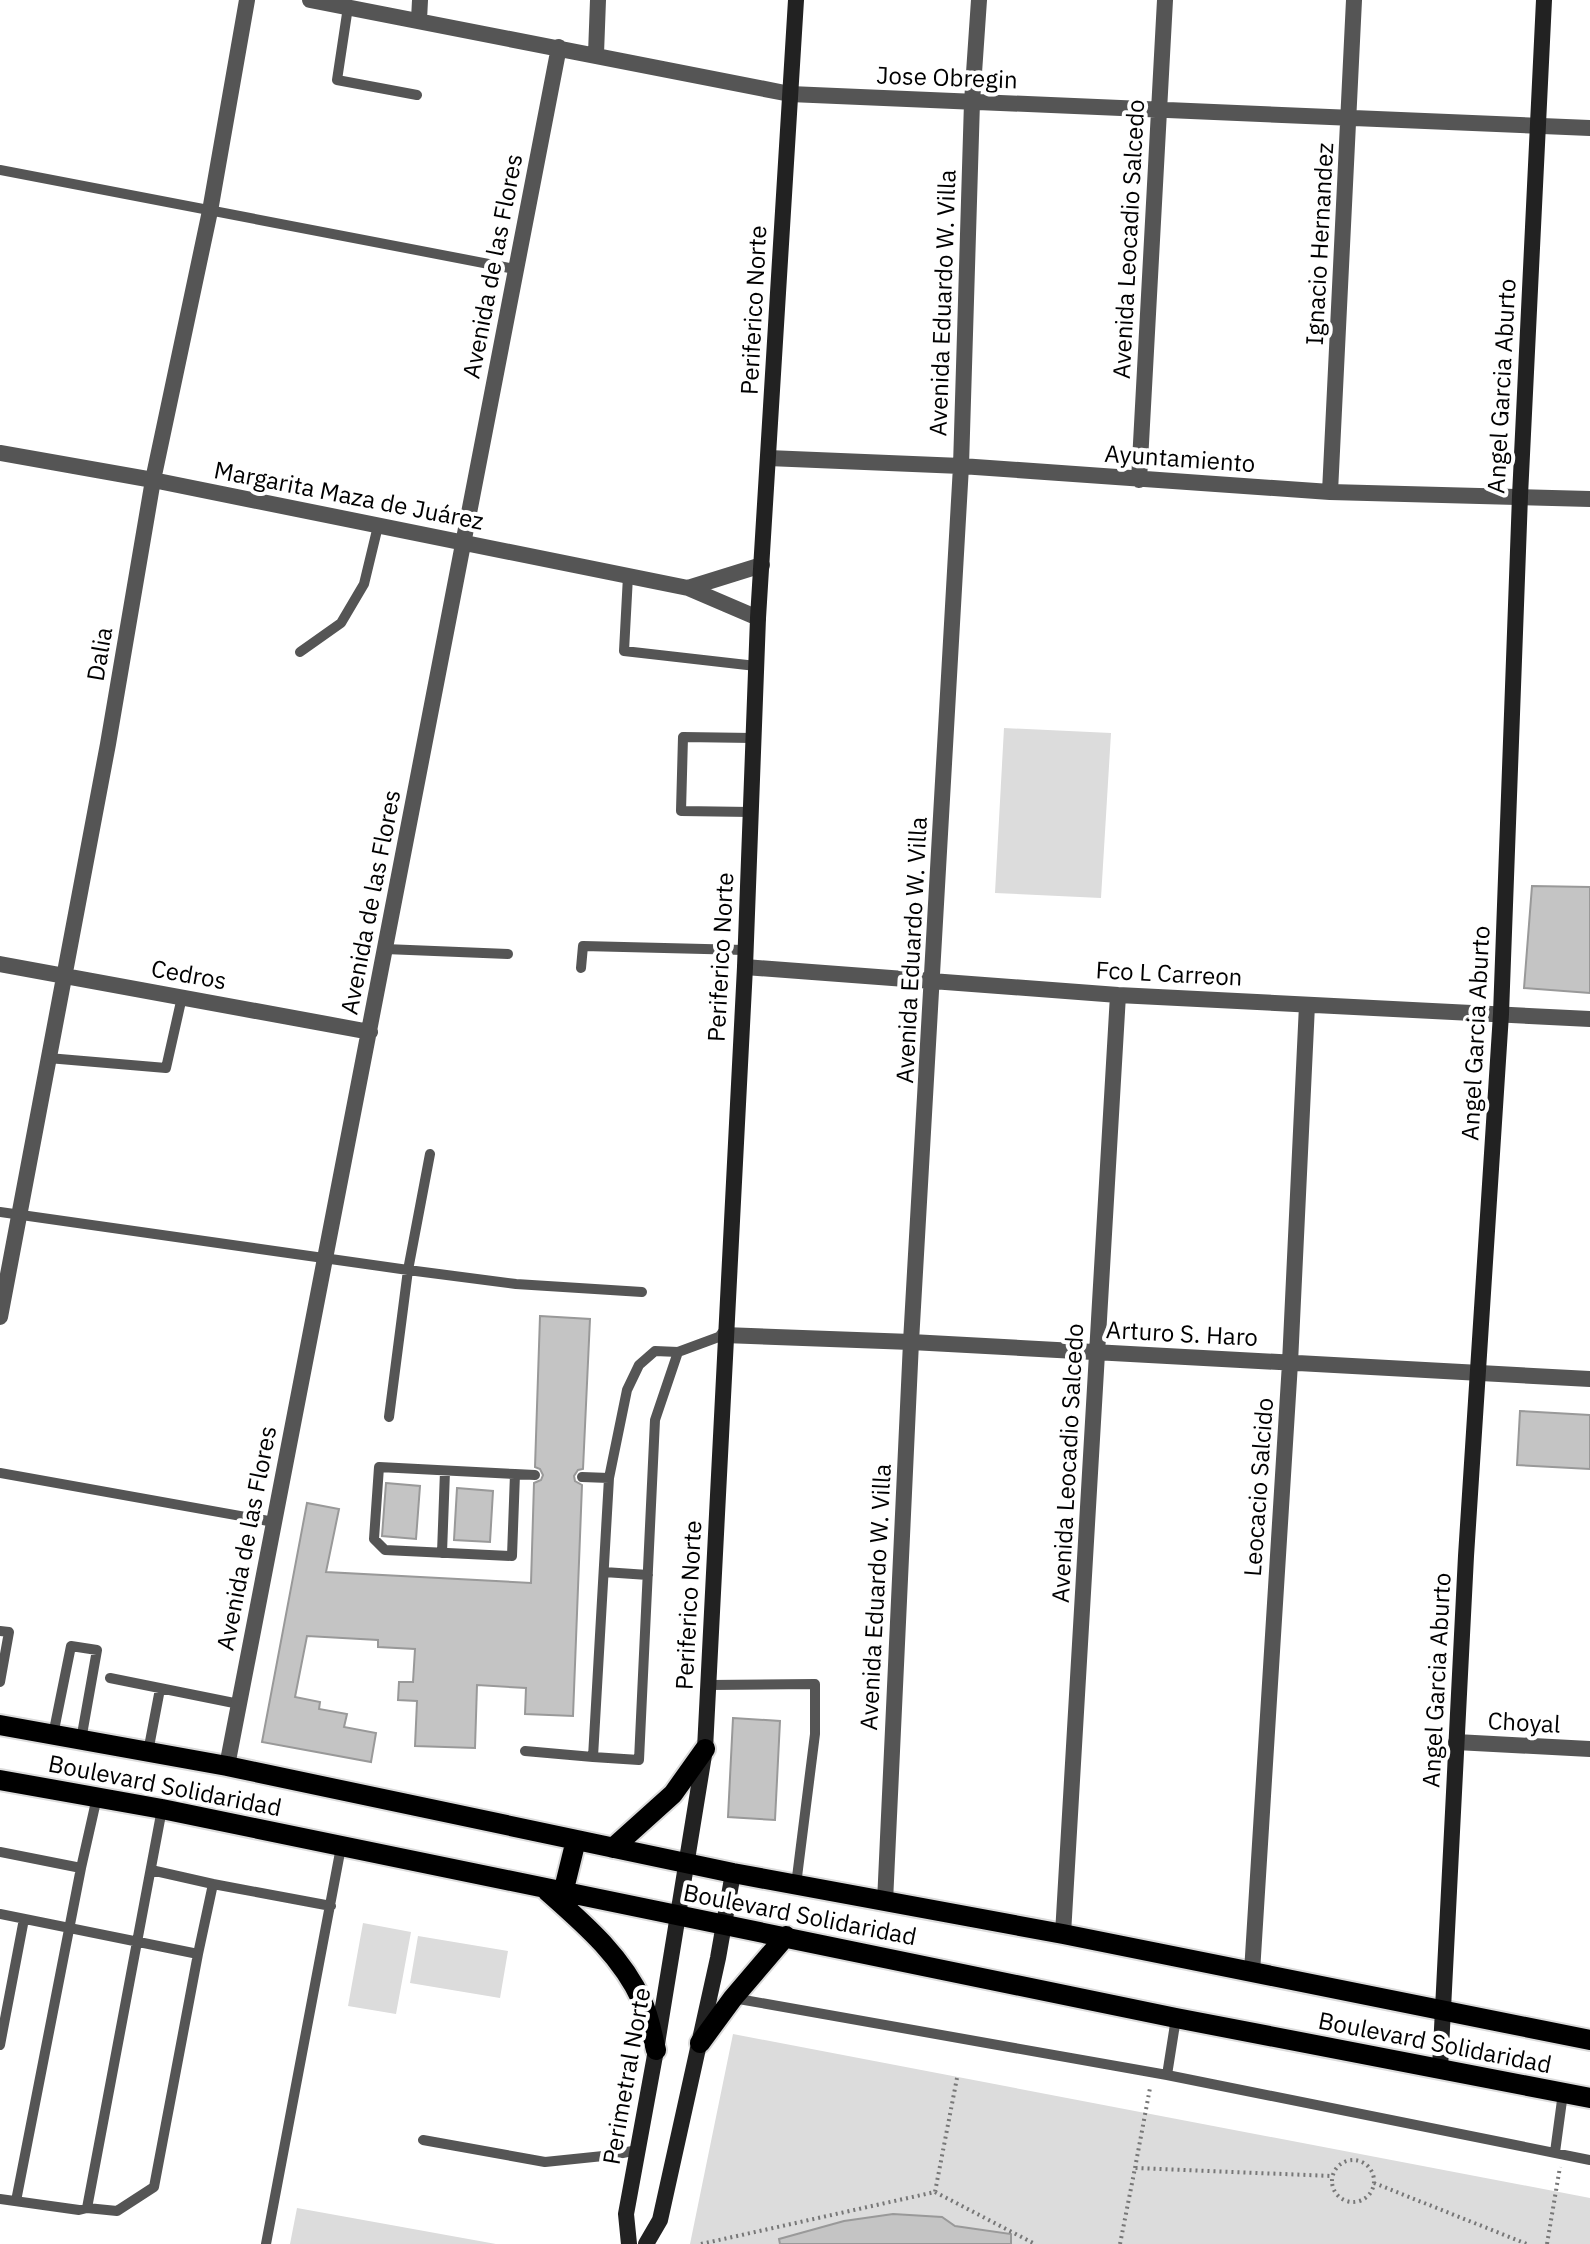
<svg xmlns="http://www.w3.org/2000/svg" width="1590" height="2244" font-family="'IBM Plex Sans',sans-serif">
  <rect width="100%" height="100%" fill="#fff"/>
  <path fill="#dcdcdc" d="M1004 728 1111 733 1101 898 995 893Z
    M363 1923 411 1932 396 2014 348 2006Z
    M418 1936 508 1951 500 1998 410 1983Z
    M733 2034 1590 2198V2244H690Z
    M297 2208 496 2244H290Z"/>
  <path fill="#c4c4c4" stroke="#999" stroke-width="2" d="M1532 886 1590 887V993L1524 988Z
    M540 1316 590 1319 583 1469 578 1470 574 1476 575 1481 582 1485 573 1716 525 1714 526 1688 477 1685 475 1748 415 1746 417 1701 398 1700 399 1682H413L415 1649 378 1647V1640L307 1636 295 1697 320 1702 319 1709 347 1714 344 1727 376 1733 371 1762 262 1742 307 1503 339 1509 326 1572 531 1583 534 1483 541 1480 543 1475 540 1469 535 1467Z
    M1520 1411 1590 1415V1469L1517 1465Z
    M386 1483 420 1486 416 1539 382 1536Z
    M457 1488 493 1491 490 1542 454 1540Z
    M733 1718 780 1721 775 1820 728 1817Z
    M893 2214 942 2217 955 2226 1011 2234V2244H780L779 2239 844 2221Z"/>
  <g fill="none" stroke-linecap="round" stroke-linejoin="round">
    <defs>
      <path id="primary" d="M0 1725 227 1766 733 1873 1063 1934 1590 2040
        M0 1780 162 1809 1176 2018 1590 2098
        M613 1848 673 1794 705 1749
        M547 1891C583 1923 621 1955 642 2001 649 2015 652 2034 656 2050
        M563 1893 576 1840
        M700 2043 733 1998 786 1936"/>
    </defs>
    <use href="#primary" stroke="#dbdbdb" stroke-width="24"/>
    <path stroke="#777" stroke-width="4" stroke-dasharray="2 4" stroke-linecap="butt" d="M1332 2181a21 21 0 1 1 42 0a21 21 0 1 1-42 0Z
      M1135 2168 1150 2088
      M1374 2183 1527 2244
      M935 2192 1035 2244
      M701 2244 935 2192 957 2078
      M1120 2244 1135 2168 1332 2176
      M1547 2244 1560 2167"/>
    <path stroke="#555" stroke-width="10" d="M348 7 337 80 417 95
      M0 170 515 269
      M628 576 624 651 756 666
      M300 652 341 623 364 584 378 526
      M751 812 681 811 683 737 753 738
      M385 949 508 954
      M581 968 583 946 745 950
      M48 1058 166 1068 182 997
      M0 1212 408 1270 516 1284 642 1292
      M678 1352 655 1420 639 1760 593 1757 609 1478 627 1390 639 1365 655 1351 678 1352 724 1335
      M389 1417 408 1270 430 1154
      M0 1473 274 1522
      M515 1474 512 1556 385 1550 374 1539 379 1467 515 1474 535 1475
      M582 1477 609 1478
      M442 1553 445 1471
      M604 1572 648 1575
      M0 1631 9 1632 0 1682
      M110 1678 239 1704
      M709 1685 815 1684V1734L796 1885
      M53 1735 71 1646 97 1650 81 1740
      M525 1751 593 1757
      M148 1752 160 1689
      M0 1852 81 1868 16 2201
      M81 1868 97 1797
      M151 1870 213 1884
      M0 1914 198 1954 154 2187 117 2211 87 2208 79 2210 0 2199
      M198 1954 213 1884 331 1906
      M733 1998 1167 2075 1590 2160
      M0 2045 24 1919
      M1167 2075 1176 2018
      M423 2140 545 2162 613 2155 637 2150
      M1555 2152 1563 2093
      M87 2208 162 1809
      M266 2244 341 1847"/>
    <path stroke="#555" stroke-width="16" d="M310 0 790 94 1590 128
      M419 20 420 0
      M596 54 598 0
      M0 453 153 480 688 588 758 618
      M768 458 961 466 1330 492 1590 499
      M1139 480 1165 0
      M1330 492 1354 0
      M688 588 762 565
      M0 964 370 1032
      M745 967 1118 995 1590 1019
      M0 1317 108 744 153 480 210 211 247 0
      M724 1335 911 1342 1590 1379
      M1456 1742 1590 1749
      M227 1766 559 47
      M885 1902 911 1342 961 466 972 102 979 0
      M1063 1934 1118 995
      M1252 1972 1290 1363 1307 1005"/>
    <path stroke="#222" stroke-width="16" d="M1440 2068 1466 1556 1501 1014 1520 496 1544 0
      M629 2244 626 2214 656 2050 705 1749 745 967 758 618 796 0
      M646 2244 660 2220 718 1958 733 1873"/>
    <use href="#primary" stroke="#000" stroke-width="20"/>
  </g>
  <g text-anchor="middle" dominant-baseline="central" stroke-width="8" stroke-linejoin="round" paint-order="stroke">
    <g font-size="24" fill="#000" stroke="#fff">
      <text transform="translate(947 77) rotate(2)">Jose Obregin</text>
      <text transform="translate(1128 239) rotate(-87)">Avenida Leocadio Salcedo</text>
      <text transform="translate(1319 244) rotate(-87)">Ignacio Hernandez</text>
      <text transform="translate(492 266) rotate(-79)">Avenida de las Flores</text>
      <text transform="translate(942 303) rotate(-88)">Avenida Eduardo W. Villa</text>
      <text transform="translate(753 310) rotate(-87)">Periferico Norte</text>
      <text transform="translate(1501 386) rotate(-87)">Angel Garcia Aburto</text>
      <text transform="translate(1180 458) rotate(4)">Ayuntamiento</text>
      <text transform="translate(349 495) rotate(11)">Margarita Maza de Juárez</text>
      <text transform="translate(99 654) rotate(-80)">Dalia</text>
      <text transform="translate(370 902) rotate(-79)">Avenida de las Flores</text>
      <text transform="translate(911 950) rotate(-87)">Avenida Eduardo W. Villa</text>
      <text transform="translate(720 957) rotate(-87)">Periferico Norte</text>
      <text transform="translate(1169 973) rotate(3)">Fco L Carreon</text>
      <text transform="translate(189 974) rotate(10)">Cedros</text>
      <text transform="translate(1475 1033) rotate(-87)">Angel Garcia Aburto</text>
      <text transform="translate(1182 1333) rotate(3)">Arturo S. Haro</text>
      <text transform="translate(1067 1463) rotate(-87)">Avenida Leocadio Salcedo</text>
      <text transform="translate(1258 1487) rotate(-86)">Leocacio Salcido</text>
      <text transform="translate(246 1538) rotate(-79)">Avenida de las Flores</text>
      <text transform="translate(875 1597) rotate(-87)">Avenida Eduardo W. Villa</text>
      <text transform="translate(688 1605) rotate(-87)">Periferico Norte</text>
      <text transform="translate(1436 1680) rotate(-87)">Angel Garcia Aburto</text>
      <text transform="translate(1524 1722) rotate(3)">Choyal</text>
      <text transform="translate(165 1785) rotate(11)">Boulevard Solidaridad</text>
      <text transform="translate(800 1914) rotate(11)">Boulevard Solidaridad</text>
      <text transform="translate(1435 2042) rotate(11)">Boulevard Solidaridad</text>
      <text transform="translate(626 2076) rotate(-80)">Perimetral Norte</text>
    </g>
  </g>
</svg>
